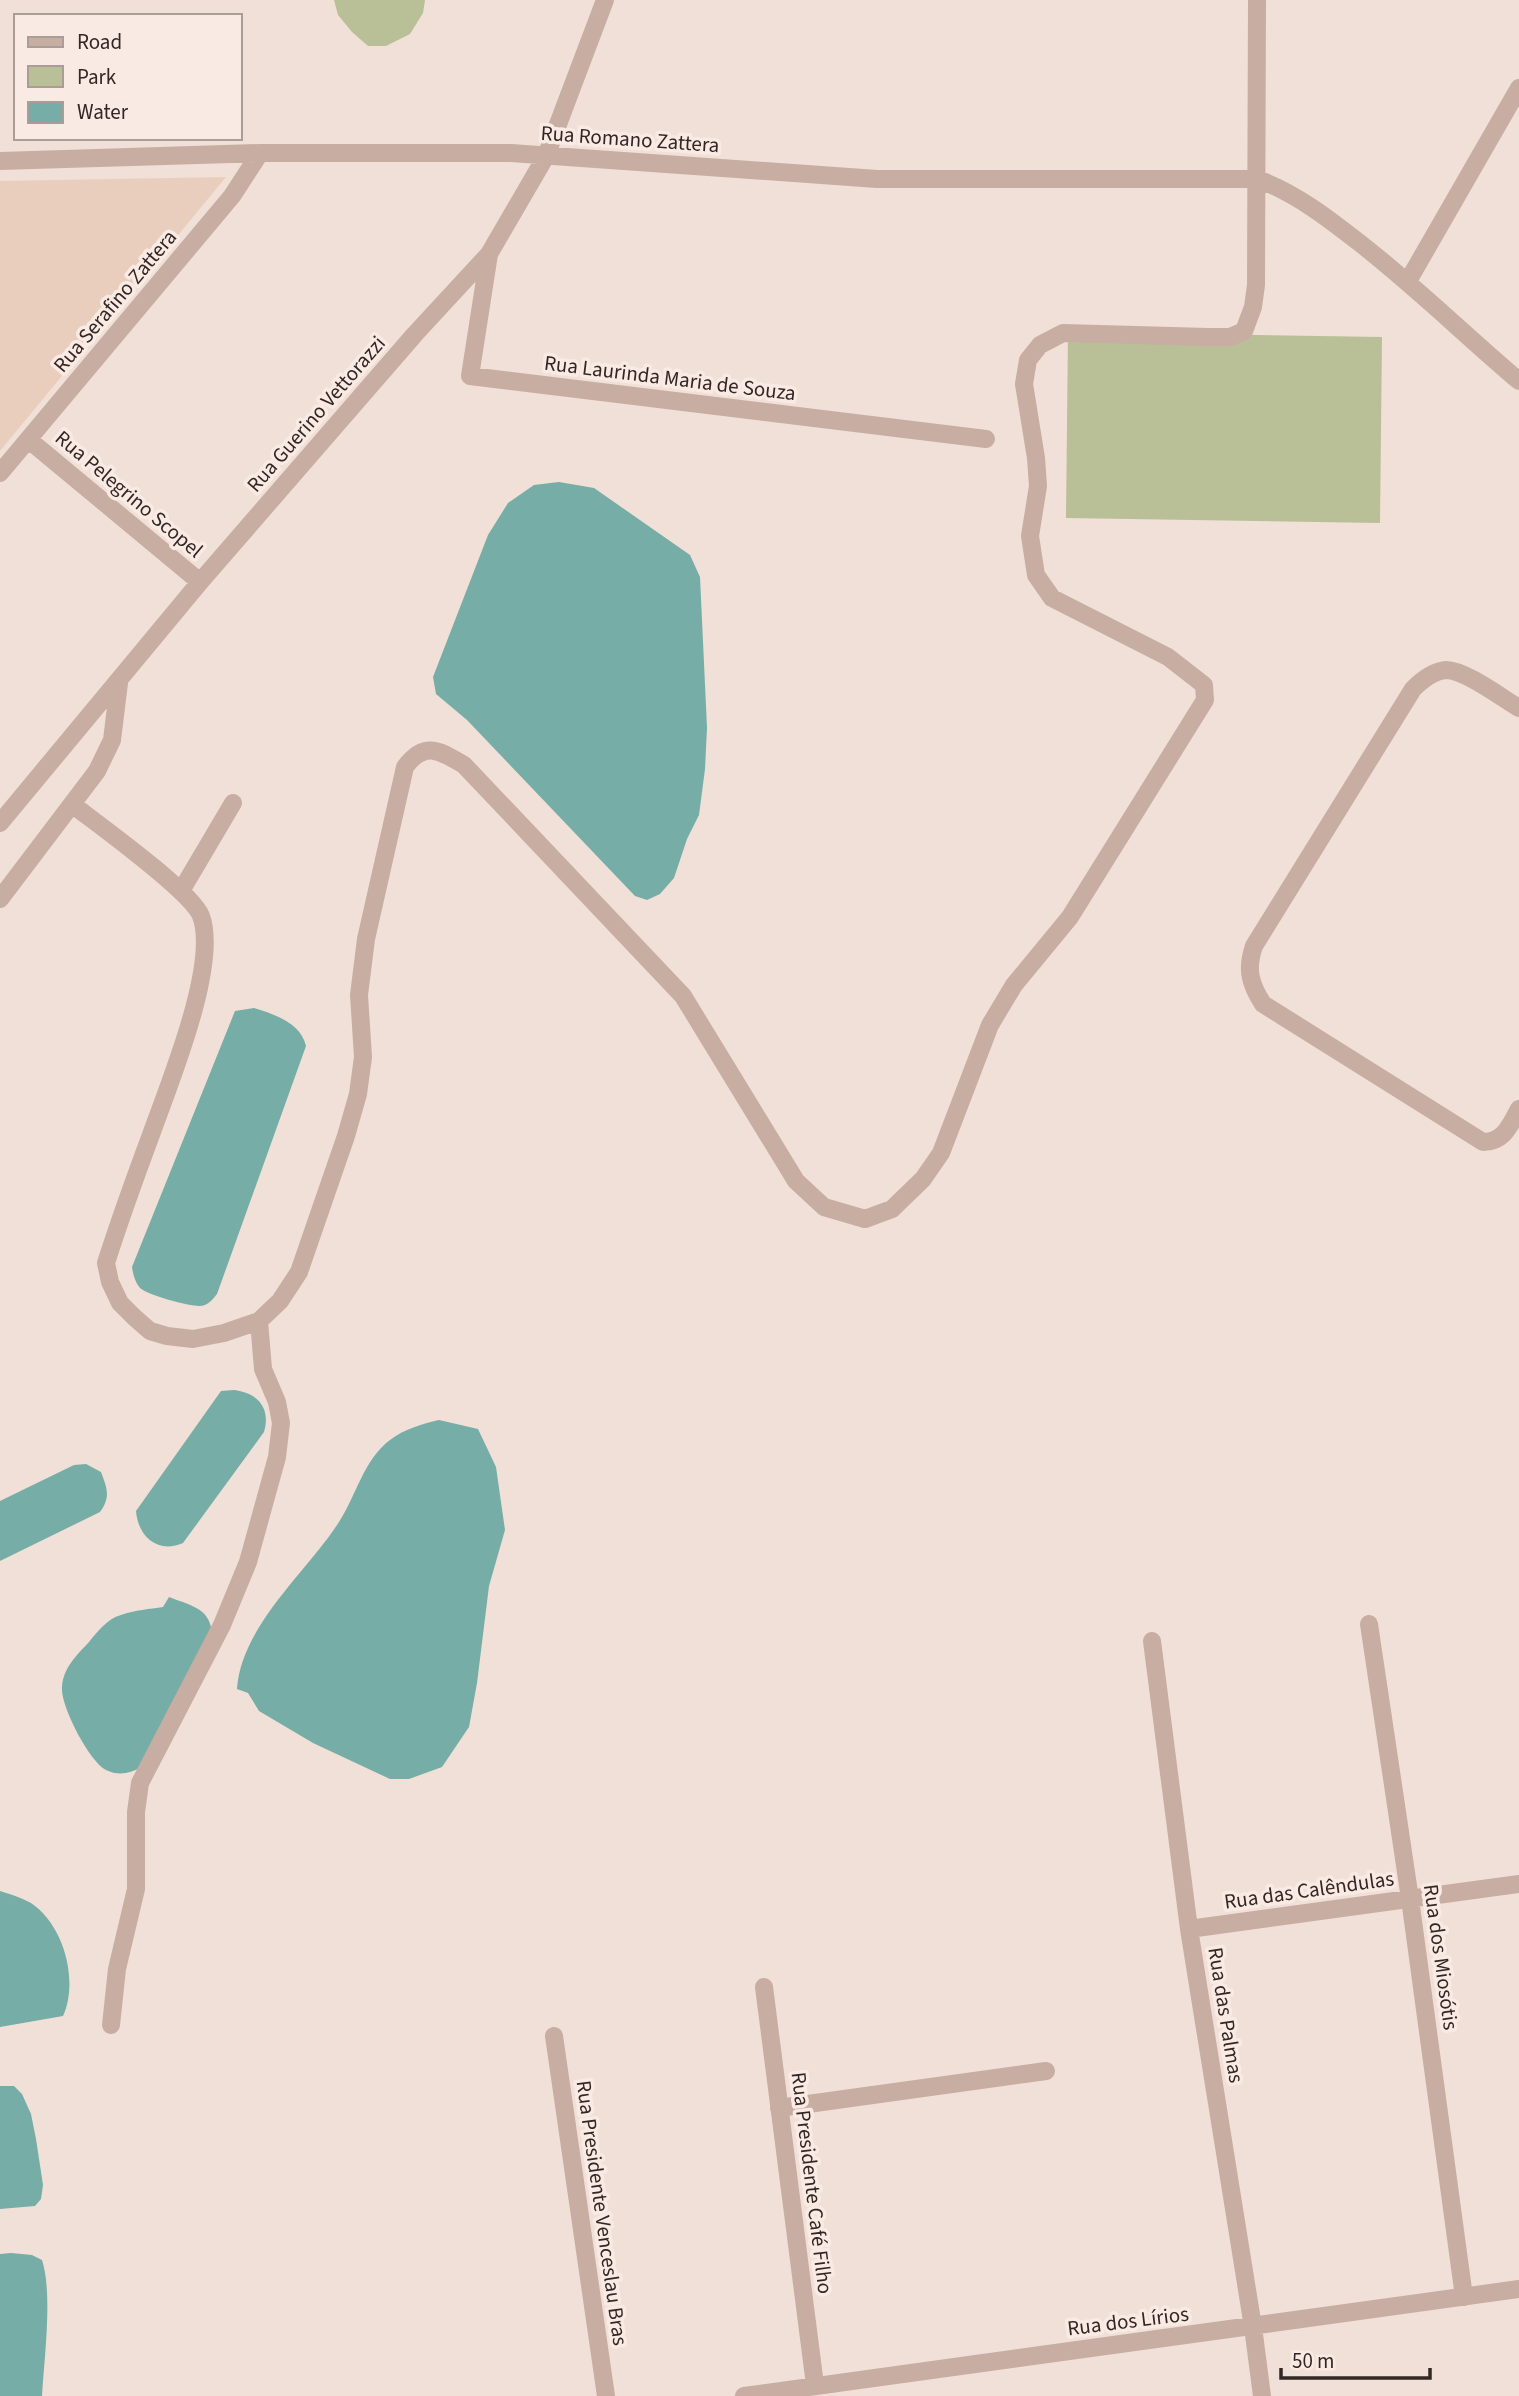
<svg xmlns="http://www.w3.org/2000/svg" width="1519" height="2396" font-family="'Source Sans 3',sans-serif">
  <rect width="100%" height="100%" fill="#f0e0d7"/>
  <path fill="#b9bf97" d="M334 0H425L423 13 410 34 386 46H368L352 32 338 15Z
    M1068 332 1382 337 1380 523 1066 518Z"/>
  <path fill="#e9cebd" d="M226 177 0 451V181Z"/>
  <path fill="#76ada6" d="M559 482 594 488 690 555 700 577 707 728 705 769 699 815 687 839 674 878 660 894 647 900 635 896 467 720 436 694 433 677 488 535 508 503 534 485Z
    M254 1008C274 1014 301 1023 306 1046L217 1294C212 1300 208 1306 199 1306 189 1306 147 1295 140 1288 135 1282 133 1274 132 1267L235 1011Z
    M234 1390C258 1393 271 1408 264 1432L183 1543C158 1554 138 1537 136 1511L221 1391Z
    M439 1420 478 1429 496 1467 505 1530 489 1586 477 1683 469 1727 442 1767 409 1779H390L313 1743 259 1711 248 1693 237 1689C241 1626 307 1572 339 1522 356 1496 364 1459 390 1440 404 1429 422 1424 439 1420Z
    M86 1464 101 1472C107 1488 111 1497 100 1512L0 1561V1501L74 1465Z
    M169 1597C186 1604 207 1607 211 1627L187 1693 141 1767C130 1774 118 1776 106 1770 89 1761 60 1705 62 1687 63 1668 77 1655 89 1642 98 1631 107 1619 121 1615 135 1610 150 1609 163 1607Z
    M0 1891C10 1894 22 1898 31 1903 64 1925 79 1981 63 2016L0 2027Z
    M0 2086H14L22 2094 31 2114 36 2139 43 2185 41 2199 35 2206 0 2209Z
    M11 2253 32 2255 42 2260C53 2294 44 2359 42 2396H0V2254Z"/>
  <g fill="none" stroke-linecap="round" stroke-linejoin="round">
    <path stroke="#c8ada3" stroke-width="18" d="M0 161 260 153H511L877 179H1257C1296 193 1329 219 1361 244 1416 287 1466 336 1519 381
      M489 254 470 376 986 439
      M1408 281 1519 88
      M29 440 200 582
      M0 473 232 196 260 153
      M1519 708C1502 698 1465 670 1446 670 1433 671 1422 680 1413 689L1254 946C1246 969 1250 984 1263 1004L1483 1142C1504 1142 1510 1125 1519 1109
      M73 805C99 825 191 891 201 916 219 964 169 1084 152 1132 136 1175 120 1219 106 1263L110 1282 120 1303 134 1317 150 1331 167 1336 193 1339 224 1333 259 1321 280 1301 299 1272 346 1136 358 1094 363 1057 359 995 366 939 405 767C425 740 440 751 464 765L683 996 796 1181 824 1207 865 1219 892 1209 923 1179 941 1153 990 1025 1014 985 1070 917 1205 700 1204 685 1168 657 1052 598 1036 575 1030 536 1038 486 1036 458 1024 384 1028 360 1040 345 1063 333 1208 337H1230L1244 331 1253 307 1256 285 1257 0
      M0 823 200 582 415 334 489 254 546 156 605 0
      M181 891 233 803
      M0 899 97 771 112 740 119 683
      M1369 1624 1410 1899 1464 2297
      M1152 1641 1189 1929 1253 2327 1262 2396
      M1189 1929 1519 1884
      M764 1987 815 2385
      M111 2025 117 1969 136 1889V1812L140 1783 222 1625 248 1562 277 1457 281 1423 277 1402 263 1369 259 1321
      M554 2036 606 2396
      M779 2108 1046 2071
      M744 2396 1519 2289"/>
  </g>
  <g text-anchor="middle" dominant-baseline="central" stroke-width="7" stroke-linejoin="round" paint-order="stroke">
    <g font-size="21" fill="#332725" stroke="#f9ebe3">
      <text transform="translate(630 139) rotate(4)">Rua Romano Zattera</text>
      <text transform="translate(115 301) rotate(-50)">Rua Serafino Zattera</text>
      <text transform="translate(670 378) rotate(7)">Rua Laurinda Maria de Souza</text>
      <text transform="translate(316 414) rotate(-49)">Rua Guerino Vettorazzi</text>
      <text transform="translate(129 494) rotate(40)">Rua Pelegrino Scopel</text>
      <text transform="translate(1309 1890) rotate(-8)">Rua das Calêndulas</text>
      <text transform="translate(1441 1957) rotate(82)">Rua dos Miosótis</text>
      <text transform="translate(1226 2015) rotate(81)">Rua das Palmas</text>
      <text transform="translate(812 2183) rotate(83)">Rua Presidente Café Filho</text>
      <text transform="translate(602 2213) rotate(82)">Rua Presidente Venceslau Bras</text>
      <text transform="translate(1128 2321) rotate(-7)">Rua dos Lírios</text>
    </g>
  </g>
  <rect x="14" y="14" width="228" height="126" fill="#f9ebe3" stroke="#aa9d97" stroke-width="2"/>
  <rect x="28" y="37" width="35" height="10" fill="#c8ada3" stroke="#aa9d97" stroke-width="2"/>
  <text x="77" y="49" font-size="21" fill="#332725">Road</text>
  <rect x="28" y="66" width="35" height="21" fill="#b9bf97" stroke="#aa9d97" stroke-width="2"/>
  <text x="77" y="84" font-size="21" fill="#332725">Park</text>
  <rect x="28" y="102" width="35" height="21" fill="#76ada6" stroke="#aa9d97" stroke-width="2"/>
  <text x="77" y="119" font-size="21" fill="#332725">Water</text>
  <path d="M1281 2368v10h149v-10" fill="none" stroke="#332725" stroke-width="3.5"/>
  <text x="1292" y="2368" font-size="21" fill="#332725" stroke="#f9ebe3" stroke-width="5" paint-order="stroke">50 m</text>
</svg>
